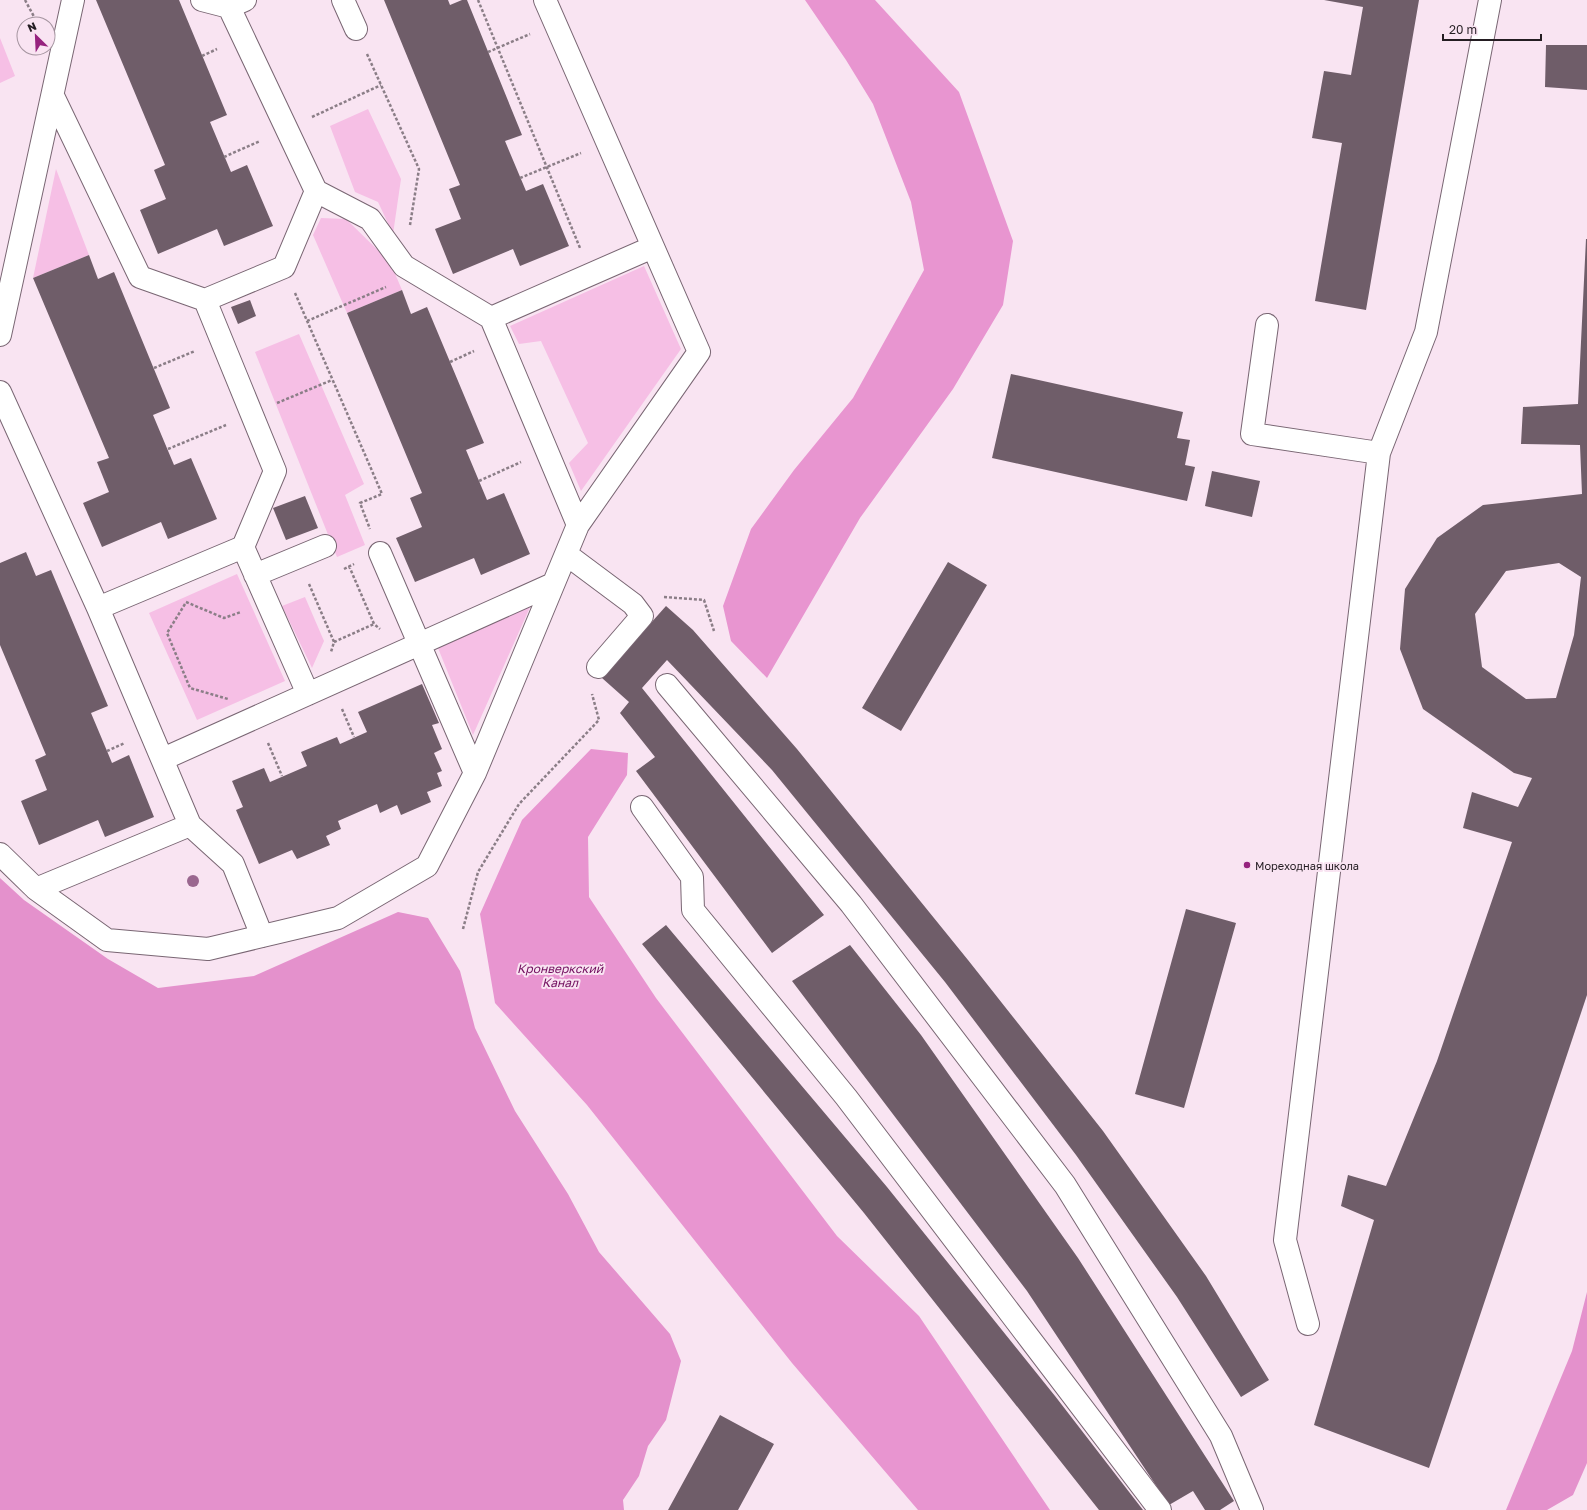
<svg xmlns="http://www.w3.org/2000/svg" width="1587" height="1510" font-family="'Golos Text',sans-serif">
  <rect width="100%" height="100%" fill="#f9e4f2"/>
  <path fill="#f6bfe5" d="M0 38 15 76 0 83Z
    M368 109 401 179 393 234 378 202 355 192 330 126Z
    M56 169 89 255 33 278Z
    M321 218 346 219 390 262 402 290 347 313 313 235Z
    M644 266 681 349 581 491 569 463 588 443 541 341 519 344 510 326Z
    M299 334 364 484 345 495 365 545 337 557 255 352Z
    M237 574 285 681 197 720 149 613Z
    M305 597 324 641 312 668 282 606Z
    M531 605 473 735 438 648Z"/>
  <path fill="#e491cc" d="M0 878 24 900 108 959 158 988 254 976 398 912 428 918 460 971 475 1028 515 1111 568 1194 599 1252 670 1334 681 1361 666 1420 648 1446 639 1476 623 1500 624 1510H0Z
    M1587 1292V1463L1573 1495 1547 1510H1506L1572 1351Z"/>
  <path fill="#e895d0" d="M805 0H875L959 92 1013 241 1003 305 953 389 860 518 767 678 731 641 723 606 751 529 794 470 853 398 924 270 911 202 873 104 846 60Z
    M591 749 628 753 627 775 588 837 589 897 656 998 837 1236 919 1316 1050 1510H918L792 1363 587 1105 495 1003 480 914 522 820Z"/>
  <path fill="#6f5d69" fill-rule="evenodd" d="M96 0H179L227 115 210 122 231 172 247 165 273 226 224 246 217 229 158 254 140 210 166 199 154 170 165 165Z
    M384 0H448L450 5 462 0H467L522 135 505 141 526 191 543 184 569 246 520 266 513 249 453 274 435 229 461 219 449 189 460 185Z
    M1324 0H1419L1366 310 1315 301 1342 143 1312 138 1324 71 1351 75 1363 7Z
    M1546 45H1587V90L1545 87Z
    M1586 239H1587V995L1429 1468 1314 1425 1374 1220 1341 1206 1348 1175 1386 1186 1437 1061 1512 842 1463 828 1472 792 1518 807 1532 778 1514 773 1423 709 1400 649 1405 589 1437 538 1483 505 1582 494 1580 445 1521 444 1523 407 1578 404ZM1559 563 1581 577 1574 635 1556 698 1526 699 1482 667 1475 614 1506 571Z
    M89 255 98 279 114 272 170 408 153 415 174 465 191 458 217 519 168 539 161 522 102 547 83 503 109 492 97 462 109 458 33 278Z
    M402 290 411 314 427 307 484 443 466 450 487 500 504 493 530 554 481 575 474 558 415 582 396 538 422 527 410 498 422 493 347 313Z
    M250 300 256 316 238 324 231 307Z
    M1011 374 1183 412 1177 438 1190 440 1185 465 1195 467 1187 501 992 458Z
    M1212 471 1260 481 1252 517 1205 506Z
    M305 496 318 528 286 540 273 508Z
    M26 552 36 576 51 570 108 706 91 713 107 751 112 763 129 755 154 817 105 837 98 820 39 845 21 801 47 790 35 760 46 755 0 645V563Z
    M948 562 987 585 901 731 862 708Z
    M666 606 693 630 797 749 968 960 1103 1131 1206 1276 1269 1380 1241 1397 1177 1297 1076 1155 945 982 772 770 667 660 642 688 824 915 772 953 636 771 655 757 620 713 629 702 602 678Z
    M422 684 439 723 432 725 442 749 434 753 442 771 437 773 442 786 427 792 431 802 401 815 397 805 380 813 377 804 338 821 341 829 326 836 330 845 297 859 292 850 259 864 236 810 243 807 232 781 264 768 270 782 307 766 301 752 337 737 340 744 367 732 358 712Z
    M1186 909 1236 923 1184 1108 1135 1094Z
    M666 925 887 1187 1055 1396 1143 1510H1099L864 1213 642 944Z
    M850 945 921 1035 1078 1258 1234 1501 1220 1510H1205L1193 1491 1169 1505 1027 1291 792 981Z
    M720 1415 774 1444 738 1510H668Z"/>
  <g fill="none" stroke-linecap="round" stroke-linejoin="round">
    <defs>
      <path id="minor" d="M202 0 229 7 245 0
        M343 0 356 29
        M53 96 140 277 205 300 284 267 316 191 229 7
        M316 191 370 219 404 266 491 318 653 247
        M491 318 578 525
        M1267 325 1252 434 1379 453
        M0 335 73 0
        M0 392 98 608 190 825 233 864 262 936
        M243 547 308 694
        M380 553 475 773
        M566 554 633 604 642 616 598 667
        M255 575 325 546
        M98 608 243 547 275 471 205 300
        M667 685 851 904 1065 1185 1221 1436 1252 1510
        M163 759 553 584
        M642 807 692 877 693 910 846 1097 1160 1510
        M0 854 36 889 107 940 208 949 338 918 427 866 475 773 578 525 699 352 545 0
        M36 889 190 825
        M1308 1324 1285 1240 1379 453 1426 332 1490 0"/>
    </defs>
    <use href="#minor" stroke="#796673" stroke-width="24"/>
    <path stroke="#8b7e87" stroke-width="2.5" stroke-dasharray="3 2" stroke-linecap="butt" d="M25 0 38 24
      M478 0 580 248
      M488 52 530 34
      M367 54 419 169 410 225
      M202 56 217 49
      M312 117 381 85
      M224 157 260 141
      M520 178 581 153
      M295 293 382 494 360 503 370 529
      M307 321 386 287
      M450 362 474 351
      M154 368 195 351
      M277 403 332 380
      M168 449 226 425
      M479 481 521 462
      M349 566 374 624 380 629
      M344 569 354 564
      M309 584 334 642 331 652
      M664 597 704 600 714 631
      M186 602 224 618 241 612
      M185 604 167 633 190 688 228 699
      M334 642 374 624
      M342 709 354 737
      M268 743 282 776
      M107 751 125 743
      M463 929 478 872 519 804 599 720 592 694"/>
    <use href="#minor" stroke="#fff" stroke-width="22"/>
  </g>
  <circle fill="#9a678f" cx="193" cy="881" r="6"/>
  <circle fill="#96227e" stroke="#f9e4f2" stroke-width="1.5" cx="1247" cy="865" r="4"/>
  <g text-anchor="middle" dominant-baseline="central" stroke-width="4" stroke-linejoin="round" paint-order="stroke">
    <g font-size="11" fill="#241d22" stroke="#f9e4f2" text-anchor="start">
      <text x="1255" y="865">Мореходная школа</text>
    </g>
    <g font-size="12" font-style="italic" fill="#710e5e" stroke="#f9e4f2">
      <text x="560" y="968">Кронверкский<tspan x="560" dy="14">Канал</tspan></text>
    </g>
  </g>
  <g transform="translate(36 36) rotate(336)"><circle r="19" fill="#f9e4f2" stroke="#a4949f"/>
  <path d="M0-3L7 15L0 10L-7 15Z" fill="#96227e"/>
  <text y="-6" font-size="11" font-weight="bold" text-anchor="middle" fill="#241d22">N</text>
  </g>
  <path d="M1443 34v6h98v-6" fill="none" stroke="#241d22" stroke-width="2"/>
  <text x="1449" y="34" font-size="12" fill="#241d22" stroke="#f9e4f2" stroke-width="3" paint-order="stroke">20 m</text>
</svg>
